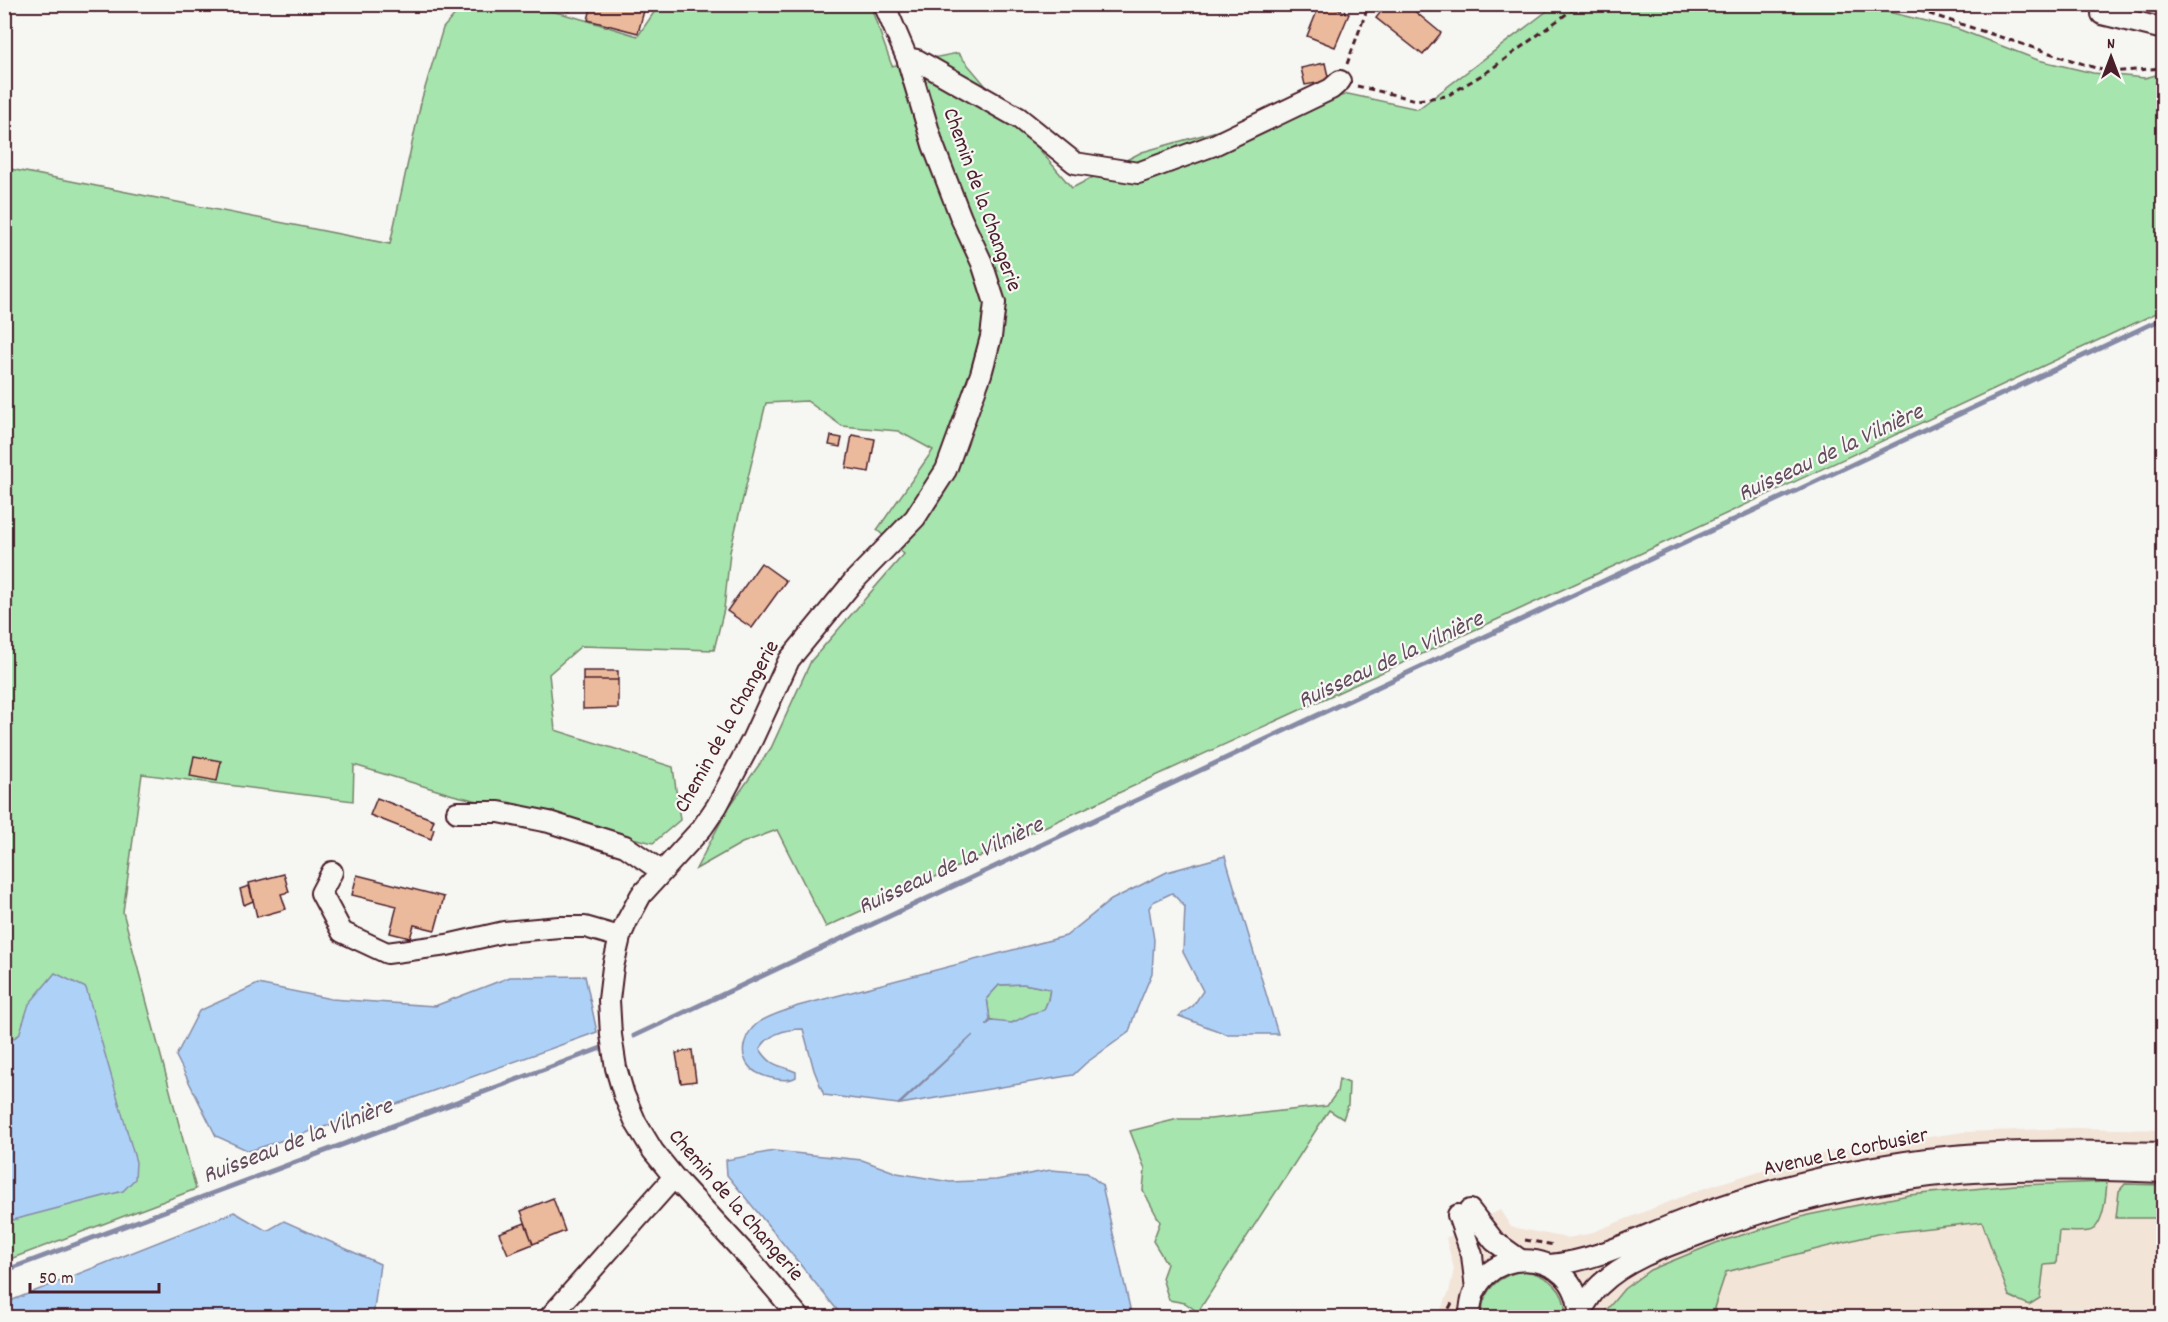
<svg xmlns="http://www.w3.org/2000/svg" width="2168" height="1322" font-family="Dekko,sans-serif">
  <rect width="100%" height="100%" fill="#f6f6f2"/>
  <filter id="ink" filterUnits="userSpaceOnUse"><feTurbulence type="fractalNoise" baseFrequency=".0167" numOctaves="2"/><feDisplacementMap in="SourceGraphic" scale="12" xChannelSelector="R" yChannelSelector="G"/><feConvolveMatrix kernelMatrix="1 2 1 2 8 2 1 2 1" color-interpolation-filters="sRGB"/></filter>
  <g filter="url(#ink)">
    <path fill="#f3e4d8" d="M2073 1128 2163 1130V1317L1437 1318 1449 1292 1454 1269 1446 1238 1500 1210 1511 1227 1567 1238 1588 1234 1699 1190 1772 1167 1834 1151 1963 1132Z"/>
    <path fill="#a6e5ad" stroke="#78826c" stroke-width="1.5" d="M464 4C479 5 495 3 511 5 554 8 596 24 638 36L659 5H870L892 66 958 53 1072 188 1142 152 1348 94 1418 109 1555 5H1860L1958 29 2038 60 2093 73 2145 78 2163 73V310L1614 566 826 927 777 830 742 843 696 869 727 810 771 748 811 661 904 554 877 530 933 450 898 431 842 426 807 401 766 403 730 552 724 609 714 650 581 646 549 674 555 730 673 767 680 820 653 843 453 795 354 765 353 801 142 774 123 912 196 1189 5 1261V168L390 244 422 98 443 28Z
      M1024 984 1050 989 1048 1000 1044 1010C1026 1015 1009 1031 990 1020L987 998 999 985Z
      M1339 1079 1349 1083 1348 1105 1343 1119 1329 1110 1198 1312 1185 1303 1169 1300 1162 1278 1167 1264 1153 1241 1160 1222 1143 1190 1145 1169 1130 1131 1178 1119H1210L1327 1106 1337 1092Z
      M2107 1182C2106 1194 2104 1228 2089 1231 2080 1233 2068 1231 2059 1231L2056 1264 2044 1265 2040 1298 2029 1305 2009 1296 1982 1222 1877 1234 1726 1272 1714 1308 1717 1317H1603L1604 1313 1624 1289 1650 1270 1716 1243 1808 1215 1909 1195 2015 1185Z
      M2125 1184 2163 1185V1218H2116L2119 1191Z
      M1524 1271C1548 1274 1568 1291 1565 1317H1483C1479 1291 1500 1274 1524 1271Z"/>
    <path fill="#aed2f7" stroke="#868aa5" stroke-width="1.5" fill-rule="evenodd" d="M1225 856 1278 1034H1226L1179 1016 1193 1006 1203 991 1183 952 1185 907 1172 893 1153 902 1149 908 1154 940 1152 973 1134 1016 1129 1032 1086 1063 1073 1075 900 1104 973 1035 898 1104 824 1095 814 1070 803 1029C785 1029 769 1033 760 1049 772 1068 779 1064 796 1072V1077C785 1084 755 1076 748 1065 738 1051 746 1032 758 1023 769 1015 786 1011 798 1006L1066 936 1111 900 1167 872ZM1024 984 1050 989 1048 1000 1044 1010 1030 1014 1012 1023 992 1021 986 1025 990 1020 987 998 999 985Z
      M55 973 86 988 136 1162 135 1179 123 1191 5 1222V1043L19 1035 29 1004Z
      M585 976 597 1032 402 1102 249 1151 216 1136 176 1056 199 1011 258 984 331 999 435 1006 510 977Z
      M774 1151 862 1160 897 1173 950 1182 996 1180 1051 1170 1087 1173 1102 1185 1132 1317H843L727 1175 726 1160Z
      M234 1212 267 1231 284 1221 380 1264 373 1317H5V1303Z"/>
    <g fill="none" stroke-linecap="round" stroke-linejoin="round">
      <path stroke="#868aa5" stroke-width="5" d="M634 1036 2164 318
        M4 1271 604 1047"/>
    </g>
    <path fill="#ebb99c" stroke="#4a1f2b" stroke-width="1.5" d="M548 4H571L570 11 548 7Z
      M592 4H637L645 7 638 33 588 20Z
      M1320 4H1326L1349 14 1335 47 1307 36Z
      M1387 4H1406L1441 33 1423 55 1376 18Z
      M1325 63 1329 81 1305 85 1301 68Z
      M852 435 875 439 869 472 846 468Z
      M831 436 842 438 840 447 829 445Z
      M761 563 786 581 752 628 727 611Z
      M583 671H618V680H583Z
      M583 680H618V708L583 709Z
      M194 756 221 761 217 781 190 776Z
      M377 798 434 820 431 828 434 829 431 839 370 815Z
      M284 874 289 892 281 894 286 909 257 917 249 883Z
      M357 875 444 897 435 930 414 925 410 938 390 933 397 906 352 895Z
      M249 886 253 901 244 905 240 889Z
      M692 1050 696 1081 681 1083 676 1053Z
      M553 1198 565 1231 533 1244 521 1211Z
      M525 1223 533 1244 508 1254 499 1233Z"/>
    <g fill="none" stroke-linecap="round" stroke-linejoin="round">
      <defs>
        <path id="minor" d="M2102 14 2164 29
          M907 58 917 60 1019 118 1075 163 1138 173 1214 145 1331 89 1340 81
          M457 812H499L549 822 625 846 661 871
          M332 872 321 893 342 932 387 953 447 945 504 932 559 927H585L620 937
          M1470 1210 1494 1241 1519 1259
          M1458 1215 1472 1255 1476 1289
          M1550 1265C1594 1261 1633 1241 1674 1224 1703 1212 1733 1202 1764 1193 1834 1173 1905 1159 1978 1154 2040 1150 2101 1151 2164 1153
          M1579 1315C1585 1305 1591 1293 1600 1285 1628 1258 1670 1245 1705 1232 1795 1198 1894 1176 1990 1171 2048 1168 2106 1170 2164 1172
          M549 1318 674 1177
          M800 1318 749 1258 674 1177 653 1151 636 1123 624 1095 616 1068 611 1035 609 1000 613 967 620 937 627 921 641 895 702 828 717 806 752 740 789 660 853 582 915 518 946 470 981 374 991 337 995 303 982 263 961 218 933 145 907 58 884 4
          M1470 1318C1468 1241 1582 1241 1579 1318"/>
      </defs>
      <use href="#minor" stroke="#4a1f2b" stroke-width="24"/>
      <path stroke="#4a1f2b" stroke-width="3" stroke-dasharray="6 4.5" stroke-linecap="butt" d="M1899 4 2108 72 2164 68
        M1347 64 1369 4
        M1357 86 1416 100 1447 96 1490 70 1580 4
        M1525 1240 1554 1245
        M1444 1318 1453 1301"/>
      <use href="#minor" stroke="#f6f6f2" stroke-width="20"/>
    </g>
  </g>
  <g text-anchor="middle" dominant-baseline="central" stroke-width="4.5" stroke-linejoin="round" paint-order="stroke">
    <g font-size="22" fill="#4a1f2b" stroke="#f6f6f2">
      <text transform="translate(981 200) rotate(70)">Chemin de la Changerie</text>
      <text transform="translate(728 727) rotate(-61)">Chemin de la Changerie</text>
      <text transform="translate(1846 1153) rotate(-12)">Avenue Le Corbusier</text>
      <text transform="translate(735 1206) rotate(49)">Chemin de la Changerie</text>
    </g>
    <g font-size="24" font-style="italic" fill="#634c5e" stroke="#f6f6f2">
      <text transform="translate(1831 454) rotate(-25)">Ruisseau de la Vilnière</text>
      <text transform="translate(1391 661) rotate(-25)">Ruisseau de la Vilnière</text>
      <text transform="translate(951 867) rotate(-25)">Ruisseau de la Vilnière</text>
      <text transform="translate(298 1142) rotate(-21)">Ruisseau de la Vilnière</text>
    </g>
  </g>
  <rect width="2168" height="1322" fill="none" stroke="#f6f6f2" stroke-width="24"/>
  <rect x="12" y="12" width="2144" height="1298" fill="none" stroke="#4a1f2b" stroke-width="2" filter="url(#ink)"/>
  <g transform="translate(2111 57)" stroke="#f6f6f2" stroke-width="4.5" paint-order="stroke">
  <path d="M0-4.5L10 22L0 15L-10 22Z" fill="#4a1f2b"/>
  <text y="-9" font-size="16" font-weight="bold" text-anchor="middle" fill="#4a1f2b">N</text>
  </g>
  <path d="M30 1283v9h129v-9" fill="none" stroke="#4a1f2b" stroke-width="3"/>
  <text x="39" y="1283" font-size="18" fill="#4a1f2b" stroke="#f6f6f2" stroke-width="4.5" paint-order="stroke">50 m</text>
</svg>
